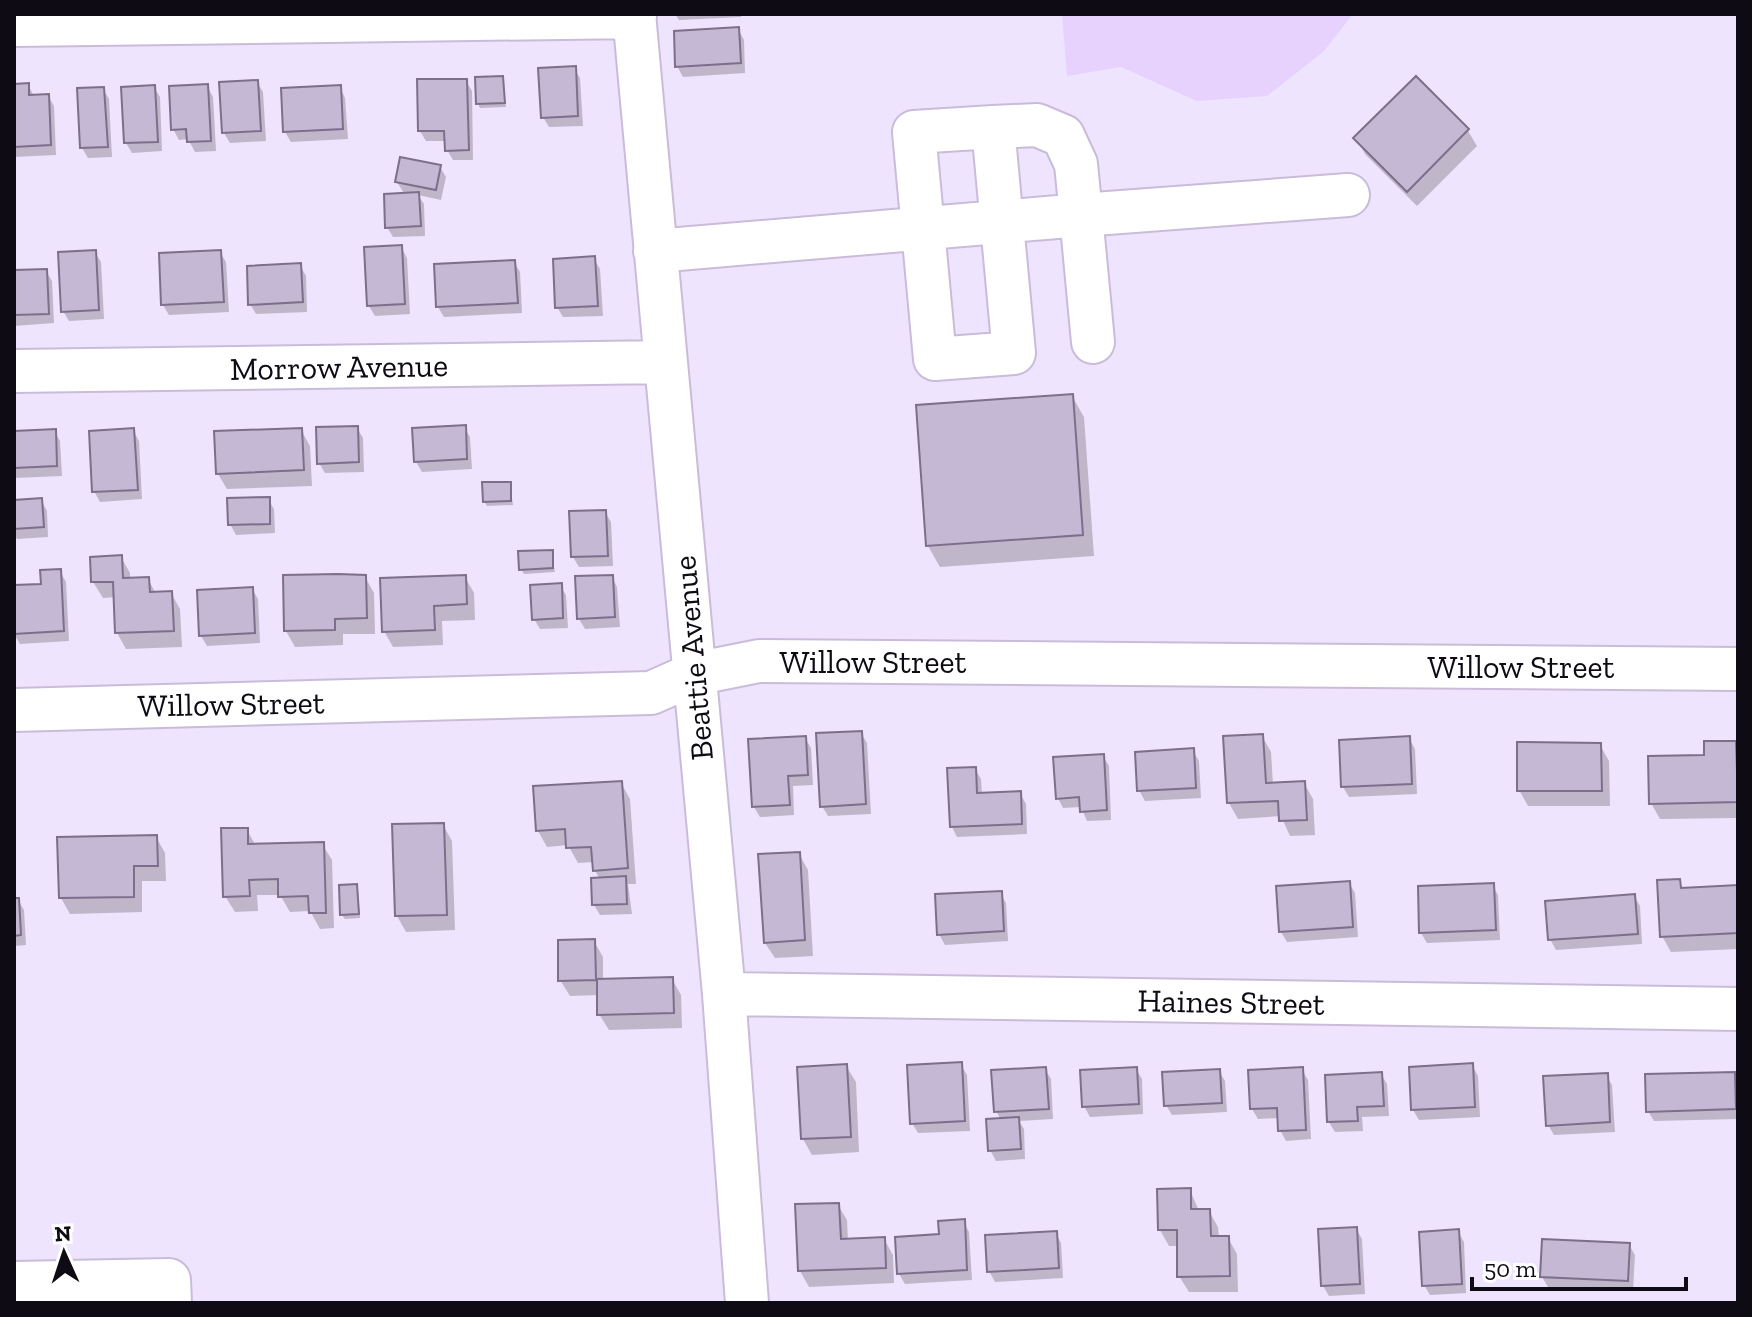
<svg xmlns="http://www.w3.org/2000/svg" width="1752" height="1317" font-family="'Zilla Slab',serif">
  <rect width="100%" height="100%" fill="#efe4fd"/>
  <path fill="#e6d2fd" d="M1062 14H1353L1324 51 1267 96 1197 101 1121 67 1067 76Z"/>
  <path fill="#0003" d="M675 14H741V17L679 20Z
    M738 29 744 40 745 73 683 77 677 66Z
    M574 68 580 78 583 126 549 127 543 117Z
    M502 78 506 107 480 108 478 104Z
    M1416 78 1468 131 1477 146 1417 206 1365 154 1356 138Z
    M466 81 472 91 473 160H453L447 150V141H426L420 131Z
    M257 82 263 92 266 141 230 143 224 133Z
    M28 85 34 96H48L54 106 56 155 14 157V86Z
    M207 86 213 97 216 151 195 152 188 139 179 140 173 129Z
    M154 87 160 97 162 151 132 153 126 143Z
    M340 87 345 98 348 139 291 142 285 132Z
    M103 89 109 99 112 157 88 158 82 148Z
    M440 167 446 177 441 200 418 195 424 204 425 236 393 237 387 227 405 195 397 182Z
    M401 247 407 258 410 314 375 316 369 306Z
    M95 252 101 262 104 319 69 321 63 311Z
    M220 252 226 262 229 312 169 315 163 305Z
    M594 259 600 269 603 316 563 317 557 307Z
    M514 262 520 272 522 313 444 317 438 307Z
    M300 265 306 276 307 312 256 314 250 304Z
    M46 271 52 281 54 323 14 326V272Z
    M1072 396 1084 417 1094 556 940 567 928 546Z
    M464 427 470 437 472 469 422 472 416 462Z
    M357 428 363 438 364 472 325 473 319 463Z
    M133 430 139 441 142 499 100 502 94 491Z
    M301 430 310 446 312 486 227 489 218 474Z
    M54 431 60 441 62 476 14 478V433Z
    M510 484 513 505 487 506 484 501Z
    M268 499 274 509 275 533 236 535 230 524Z
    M41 500 47 511 48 537 17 539 14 534V502Z
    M605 512 611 522 613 566 579 567 573 557Z
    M551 552 555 572 524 574 521 569Z
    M121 557 130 573V580L148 579 156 594 171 593 180 609 182 647 126 649 117 633 116 597 103 598 93 582Z
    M60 571 66 582 69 641 20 644 14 634V587L43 586Z
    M365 577 374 593 375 634H343V645L295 647 286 631Z
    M465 577 474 593 475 620 442 621 443 645 393 647 384 631Z
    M612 577 617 587 620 627 585 629 579 619Z
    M560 585 566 595 568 628 540 629 534 619Z
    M252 589 258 599 260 643 207 646 201 636Z
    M861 733 867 743 871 814 828 816 822 806Z
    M1262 736 1271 752 1273 785 1304 783 1313 799 1315 835 1290 836 1281 816 1238 819 1229 803Z
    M805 738 811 748 813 785 793 786 794 815 760 817 754 807Z
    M1409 738 1415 749 1417 794 1349 797 1343 787Z
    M1735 743 1738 748V818L1660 819 1651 803 1706 757Z
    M1600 745 1609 761 1610 806H1528L1519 790Z
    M1193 751 1199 761 1201 798 1145 801 1139 790Z
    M1103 756 1109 766 1111 820 1087 821 1081 807 1063 808 1058 798Z
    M975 769 981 779 982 794 1020 793 1026 804 1027 834 957 837 952 827Z
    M621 783 630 799 636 884H628L632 914 600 915 594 905 600 880 595 870 594 862 578 863 568 845 547 847 538 831Z
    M443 825 452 841 455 930 406 932 397 916Z
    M247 830 256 846 322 844 332 860 334 928 320 929 310 911 290 912 280 895H257L258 911 235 912 225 896Z
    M156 837 165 853 166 881H142V912L70 914 61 898Z
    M799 854 808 870 813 956 775 958 765 943Z
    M1679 881 1684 890 1738 887V949L1671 952 1662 936Z
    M1349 883 1355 893 1358 937 1287 942 1281 932Z
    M1492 885 1498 895 1500 940 1427 943 1421 933Z
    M356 886 358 890 360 918 345 919 342 915Z
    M1000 893 1006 903 1008 941 945 945 939 934Z
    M1634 896 1640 906 1642 944 1556 950 1550 939Z
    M14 900H18L24 910 26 945 14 946Z
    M594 941 603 957V981L672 979 681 995 682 1028 609 1030 599 1014V995L570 996 560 980Z
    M961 1065 967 1075 970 1131 918 1133 912 1123Z
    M1472 1065 1478 1076 1480 1117 1419 1120 1413 1110Z
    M846 1066 856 1082 859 1152 812 1155 803 1139Z
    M1045 1069 1051 1079 1053 1119 1019 1121 1024 1129 1025 1159 996 1161 990 1150 1001 1120 996 1111Z
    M1136 1069 1142 1079 1143 1114 1090 1117 1084 1106Z
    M1302 1070 1308 1080 1311 1139 1286 1141 1280 1130V1118L1258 1119 1252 1109Z
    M1219 1071 1225 1081 1227 1112 1172 1115 1166 1105Z
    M1381 1074 1387 1084 1389 1116 1362 1117 1363 1131 1335 1132 1329 1122Z
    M1733 1074 1738 1082V1119L1654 1121 1648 1111Z
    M1606 1075 1612 1085 1615 1132 1554 1135 1548 1125Z
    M1190 1190 1199 1211H1209L1218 1227 1219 1238H1228L1237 1254 1238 1292H1189L1179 1276V1246H1169L1160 1230Z
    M838 1205 847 1220 848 1241 884 1239 893 1255 894 1283 809 1287 800 1271Z
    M963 1221 969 1232 972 1280 905 1284 899 1274 941 1236Z
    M1356 1229 1362 1239 1365 1294 1329 1296 1323 1286Z
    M1458 1232 1464 1242 1466 1293 1430 1295 1424 1285Z
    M1056 1233 1061 1243 1063 1278 995 1282 989 1271Z
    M1629 1245 1635 1255 1633 1291 1548 1287 1542 1277Z"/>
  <path fill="#c5b8d5" stroke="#7c6f8b" stroke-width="2" d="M739 27 741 63 675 67 674 31Z
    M576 66 578 116 541 118 538 68Z
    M503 76 505 103 476 104 475 77Z
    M1416 76 1469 129 1407 192 1353 138Z
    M417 79H467L469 150 445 151 444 131H418Z
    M258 80 261 131 222 133 219 82Z
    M29 83V95L49 94 51 145 14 147V84Z
    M208 84 211 141 187 142 186 129 171 130 169 86Z
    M155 85 158 142 124 143 121 87Z
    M341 85 343 129 283 132 281 88Z
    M104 87 108 147 80 148 77 88Z
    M400 157 441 165 436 190 395 182Z
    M419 192 421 226 385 228 384 194Z
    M402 245 405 304 367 306 364 247Z
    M96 250 99 310 61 312 58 252Z
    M221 250 224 302 161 305 159 253Z
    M595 256 598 306 555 308 553 259Z
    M515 260 518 303 436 307 434 264Z
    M301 263 303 302 248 305 247 266Z
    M47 269 49 314 14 315V270Z
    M1073 394 1083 535 926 546 916 405Z
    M466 425 467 459 414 462 412 428Z
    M358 426 359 462 317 464 316 427Z
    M134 428 138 490 92 492 89 431Z
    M302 428 304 470 216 474 214 431Z
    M56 429 57 466 14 468V431Z
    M482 482H511V501L483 502Z
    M270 497V524L228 525 227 498Z
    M42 498 44 527 14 529V500Z
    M606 510 608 556 571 557 569 511Z
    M553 550V568L519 570 518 551Z
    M122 555 123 578 149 577 150 592 172 591 174 631 115 633 113 582H91L90 557Z
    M61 569 64 631 14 634V585L41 584 40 570Z
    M338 574 366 575 367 618 335 619V630L284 631 283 575Z
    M466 575 467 604 434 606 435 630 382 632 380 578Z
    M613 575 615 617 577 619 575 576Z
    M562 583 563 618 532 620 530 585Z
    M253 587 255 633 199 636 197 590Z
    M862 731 866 804 820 807 816 733Z
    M1263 734 1266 783 1305 781 1307 820 1279 821 1278 801 1227 803 1223 736Z
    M806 736 808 775 788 776 790 805 752 807 748 739Z
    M1410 736 1412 784 1341 787 1339 740Z
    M1704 741H1736L1738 802 1649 804 1648 756 1704 755Z
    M1517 742 1601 743 1602 791H1517Z
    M1194 748 1196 788 1137 791 1135 752Z
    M1104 754 1107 810 1080 812 1079 797 1056 799 1053 757Z
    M976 767 977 793 1021 791 1022 824 950 827 947 768Z
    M622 781 628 868 593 871 591 847 566 848 565 829 536 831 533 786Z
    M444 823 447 915 395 916 392 824Z
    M221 828H248V844L324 842 326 913H309L308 896 278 897V879L249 880 250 896 223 897Z
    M157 835 158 866H134V897L59 898 57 837Z
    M800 852 805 940 764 943 758 854Z
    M626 876 627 904 592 905 591 878Z
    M1680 879 1681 888 1738 885V933L1660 937 1657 880Z
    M1350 881 1353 927 1279 932 1276 886Z
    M1494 883 1496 930 1419 933 1418 886Z
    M357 884 359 914 340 915 339 885Z
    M1002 891 1004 931 937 935 935 894Z
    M1635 894 1638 934 1548 940 1545 901Z
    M14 898H19L21 935 14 936Z
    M595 939 596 979 673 977 674 1013 597 1015V980L558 981V940Z
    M962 1062 965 1121 910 1124 907 1065Z
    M1473 1063 1475 1107 1411 1110 1409 1067Z
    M847 1064 851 1137 801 1139 797 1067Z
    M1046 1067 1049 1109 994 1112 991 1070Z
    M1137 1067 1139 1104 1082 1107 1080 1070Z
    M1303 1067 1306 1130 1278 1131 1277 1108 1250 1109 1248 1070Z
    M1220 1069 1222 1103 1164 1106 1162 1072Z
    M1382 1072 1384 1106 1357 1107 1358 1121 1327 1122 1325 1075Z
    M1735 1072 1736 1109 1646 1112 1645 1074Z
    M1608 1073 1610 1122 1546 1126 1543 1076Z
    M1019 1117 1021 1149 988 1151 986 1119Z
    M1191 1188V1209H1210L1211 1236H1229L1230 1276 1177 1277V1230H1158L1157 1189Z
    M839 1203 841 1239 885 1237 886 1268 798 1271 795 1204Z
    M965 1219 967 1270 897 1274 895 1237 939 1234 938 1221Z
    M1357 1227 1360 1284 1321 1286 1318 1229Z
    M1459 1229 1462 1284 1422 1286 1419 1232Z
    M1057 1231 1059 1268 987 1272 985 1235Z
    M1542 1239 1630 1243 1628 1281 1540 1277Z"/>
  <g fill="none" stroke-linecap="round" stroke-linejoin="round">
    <defs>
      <path id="minor" d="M634 14 724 994 747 1303
        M14 25 635 17
        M993 127 1014 353 935 359 914 132Z
        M993 127 1037 125 1063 136 1076 164 1081 215 1348 195
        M655 251 1081 215 1093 342
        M14 371 665 362
        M14 710 651 693 694 674 759 661 1738 669
        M724 994 1738 1009
        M14 1283 169 1280 170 1303"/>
    </defs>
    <use href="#minor" stroke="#c9bcda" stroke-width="46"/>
    <use href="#minor" stroke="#fff" stroke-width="42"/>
  </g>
  <g text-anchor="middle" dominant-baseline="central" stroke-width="8" stroke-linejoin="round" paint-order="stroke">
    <g font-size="32" fill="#0f0b15" stroke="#fff">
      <text transform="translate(339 367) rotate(-1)">Morrow Avenue</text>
      <text transform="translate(693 658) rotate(-95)">Beattie Avenue</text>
      <text x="873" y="662">Willow Street</text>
      <text x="1521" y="667">Willow Street</text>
      <text transform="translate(231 704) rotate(-1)">Willow Street</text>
      <text transform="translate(1231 1002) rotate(1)">Haines Street</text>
    </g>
  </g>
  <rect width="1752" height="1317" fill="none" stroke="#0f0b15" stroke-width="32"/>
  <g transform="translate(64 1253) rotate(357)" stroke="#ffffff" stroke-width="6" paint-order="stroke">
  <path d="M0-6L14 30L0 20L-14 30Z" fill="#0f0b15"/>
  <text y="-12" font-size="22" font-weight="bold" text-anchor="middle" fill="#0f0b15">N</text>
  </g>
  <path d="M1472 1277v12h214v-12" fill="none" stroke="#0f0b15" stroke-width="4"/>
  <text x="1484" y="1277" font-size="24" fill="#0f0b15" stroke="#ffffff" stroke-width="6" paint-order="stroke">50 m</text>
</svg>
